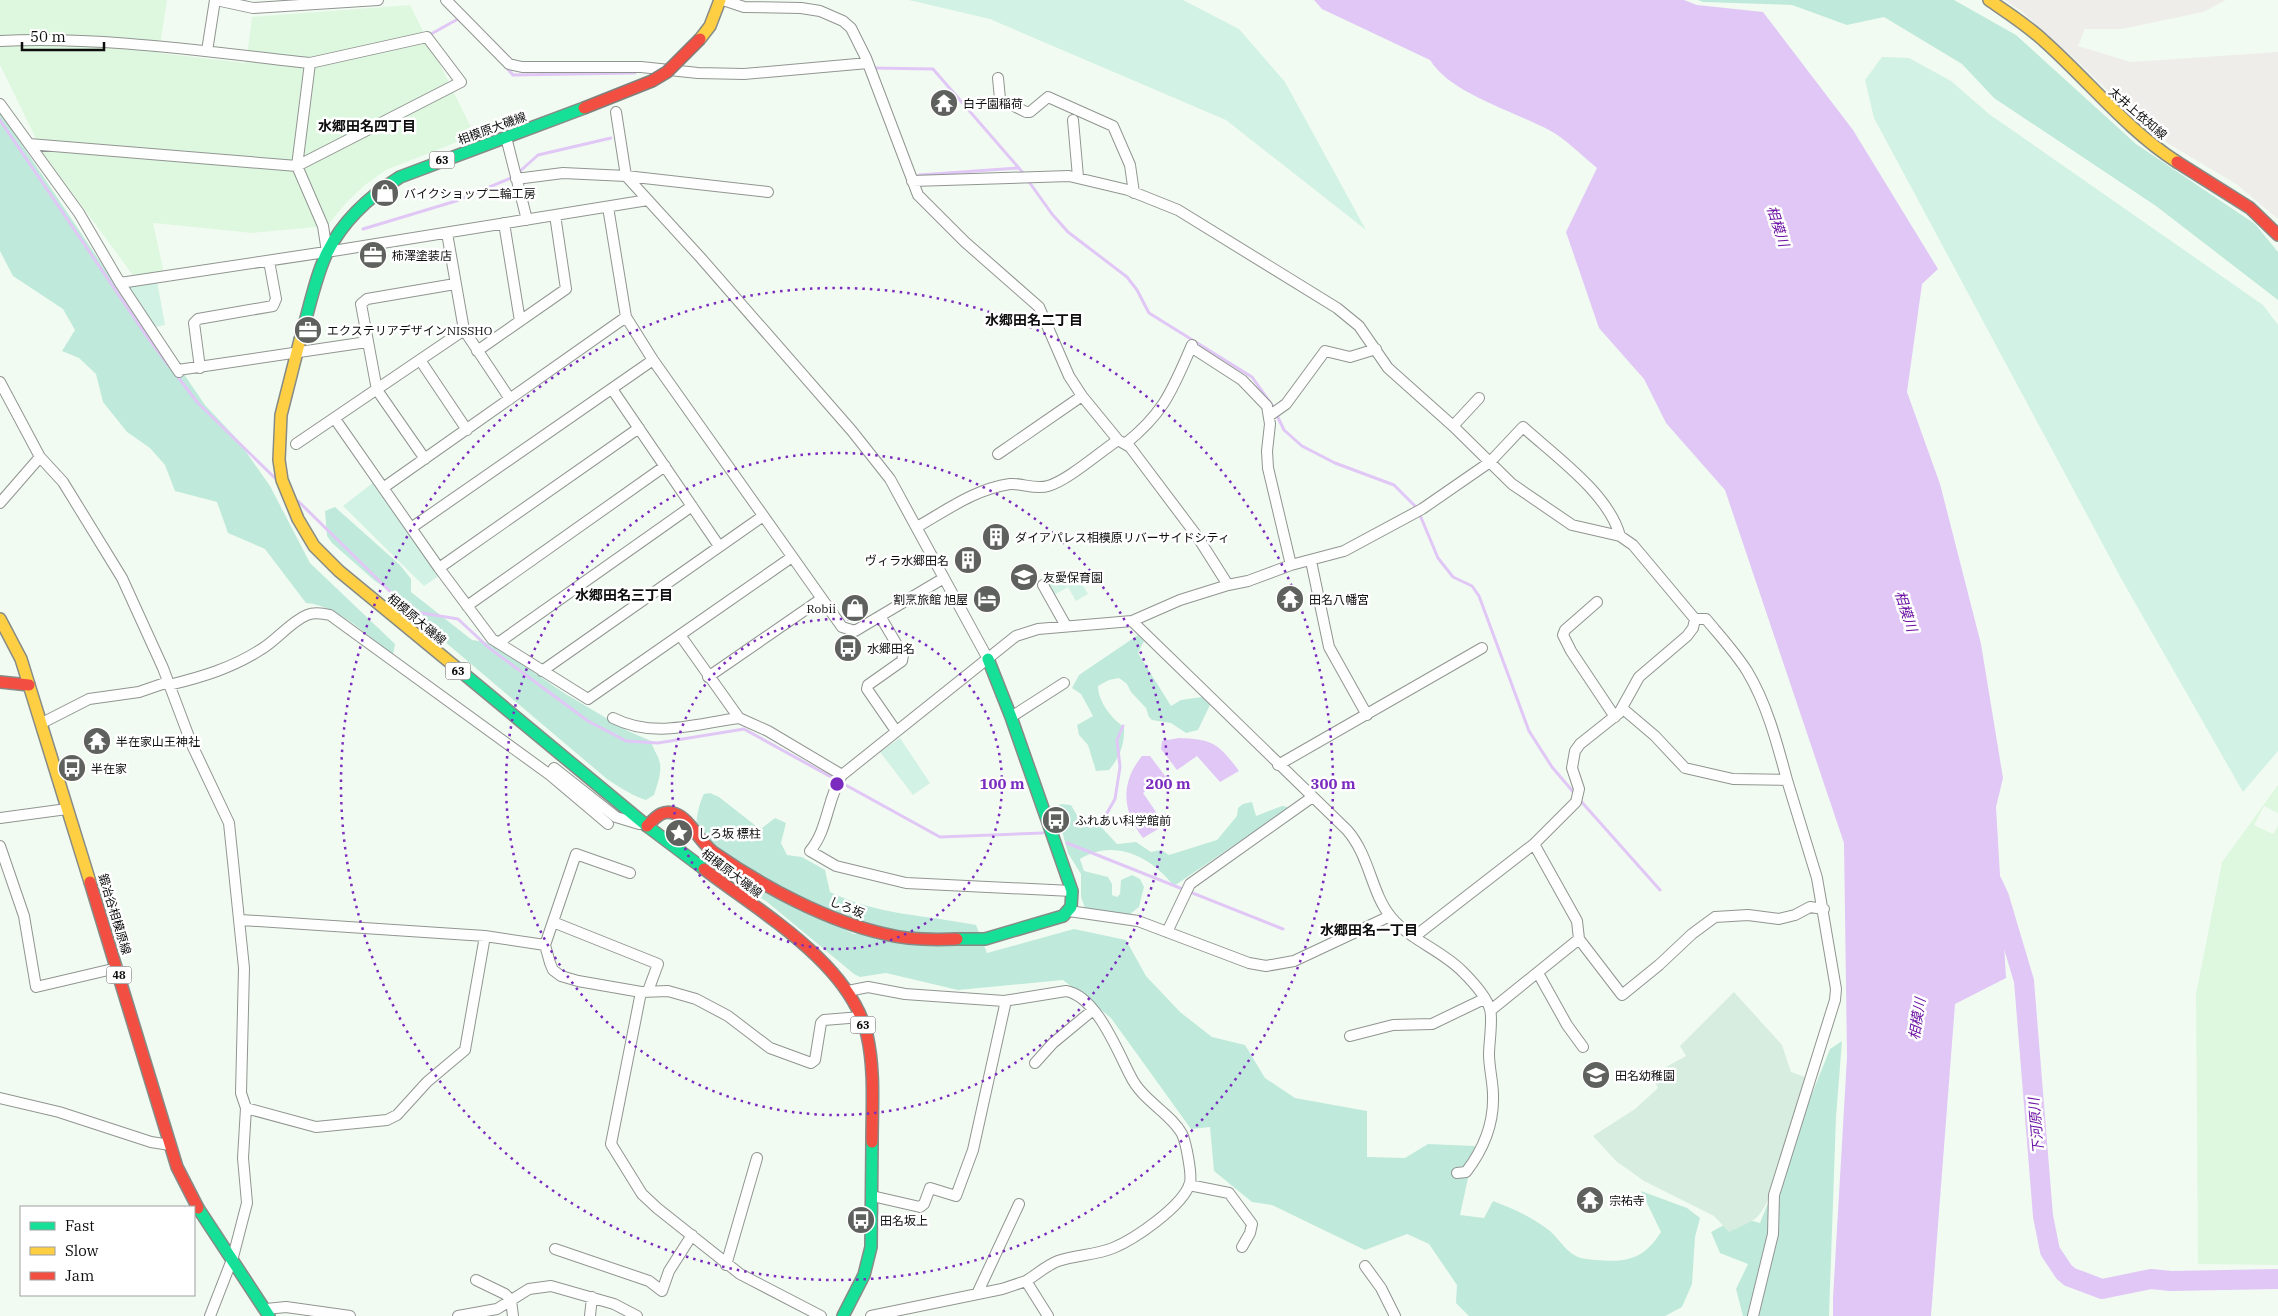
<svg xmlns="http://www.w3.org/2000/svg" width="2278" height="1316" font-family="'IBM Plex Serif','Noto Sans JP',serif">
  <rect width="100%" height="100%" fill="#f2fbf2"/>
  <path fill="#efede9" d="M2005 0H2226L2203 12 2122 29H2085L2078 46 2131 62 2278 52V219L2236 184 2169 144 2140 122 2077 61 2021 11Z"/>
  <path fill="#def8e0" d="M0 0H167L159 53 246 63 252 17 410 5 475 135 386 170 365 185 346 203 327 226 252 233 153 223 164 273 135 278 43 153 0 65Z
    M2278 785V813L2264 806 2254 825 2273 834 2278 826V1265L2198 1264 2196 994 2222 862Z"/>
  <path fill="#d1f2e4" d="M909 0H1183L1239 29 1285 82 1366 230 1226 120 990 19Z
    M1882 57 1909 58 1951 81 1989 114 2263 305 2278 325V751L2243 792 2122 580 1874 118 1865 80Z
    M157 281 165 325 154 327 128 286Z
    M374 482 440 575 424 586 343 506Z
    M1073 569 1088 594 1076 601 1068 587 1054 595 1048 583Z
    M900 738 930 783 913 795 880 752Z"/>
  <path fill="#bfeadb" d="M1698 0H1954L2016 35 2136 144 2255 224 2278 252V300L2156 206 1994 98 1962 64 1884 17 1847 25 1792 5 1703 2Z
    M0 112 107 272 175 361 205 405 237 439 270 486 310 563 395 644 393 655C367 636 339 606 306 603L265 549 228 533 217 502 175 491 165 465 150 448 127 432 103 402 96 374 79 358 62 351 75 330 63 309 13 276 0 251Z
    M335 507 400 565 411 579V592L472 640 485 642 503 651 564 693 628 731 651 741C653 749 657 753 659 760 663 771 657 785 654 795L646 800C635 797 617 786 607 779L438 636 419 610 375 581 332 543 327 536 325 511Z
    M1138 635 1144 641 1138 653 1171 706 1181 700 1202 697 1210 705 1198 730 1186 733 1171 723 1152 720 1149 717 1146 708 1131 692 1127 684 1119 678 1109 680 1098 686C1098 701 1111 718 1124 727 1125 743 1120 757 1109 770L1096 771 1088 745 1079 735 1077 725 1093 716 1081 694 1072 688 1079 675Z
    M710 793 719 797 756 826 762 828 775 818 786 823 781 843 787 855 802 857 825 870 830 892C877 915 925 915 976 925L987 953 1074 929 1126 940 1146 976 1180 1012 1212 1037 1245 1045 1265 1078 1295 1098 1367 1111V1157L1405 1158 1428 1144 1475 1146 1460 1215 1484 1218 1493 1201C1514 1209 1532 1217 1550 1231 1560 1240 1566 1252 1578 1257 1583 1259 1590 1259 1596 1260 1627 1263 1644 1259 1661 1232L1641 1191 1687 1208 1700 1218 1695 1237 1692 1284 1682 1307 1665 1316H1469L1456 1303 1457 1285 1429 1244 1407 1234 1365 1250 1272 1205 1252 1202 1214 1171 1210 1127 1191 1129 1111 1018 1063 980 958 990 886 973 860 977 854 974 766 901 747 890 748 885 854 934 860 933C832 917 706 852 697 827 695 820 700 801 704 794Z
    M1252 802 1256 816 1282 806 1288 807 1285 813 1268 822 1174 886C1151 857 1115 838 1080 859L1084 871 1108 877 1112 884V895L1117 897 1120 894 1121 880 1132 875 1140 879 1144 887 1139 907 1125 918 1086 911 1081 897V874L1068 853 1062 831 1057 812 1060 804 1071 805 1078 817 1090 815 1117 844 1136 842 1151 852 1161 850 1169 855 1217 840 1237 816 1238 808 1243 804Z
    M1842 1041 1836 1117 1829 1316H1743L1736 1289 1748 1264 1720 1253 1711 1232 1739 1217 1760 1223 1830 1049Z"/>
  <path fill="#d6eddf" d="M1734 992 1782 1045 1791 1072 1805 1077C1797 1105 1776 1202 1756 1218 1748 1224 1737 1228 1729 1232L1714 1216 1644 1181 1616 1161 1593 1136 1635 1109 1658 1088 1651 1075 1686 1056 1680 1046Z"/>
  <path fill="#e0c7f6" d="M1314 0H1684L1697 5 1763 12 1853 130 1938 269 1922 284 1907 392 1940 484 1981 644 2003 778 1996 807 2006 978 1955 1004 1931 1316H1833V1298L1847 1057 1844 843 1725 490 1666 423 1644 379 1599 328 1566 232 1597 168C1582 156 1566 139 1549 130 1514 111 1451 94 1430 60L1322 9Z
    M1179 738C1213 739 1219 744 1239 771L1220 782 1197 756 1177 770 1161 749 1162 741Z
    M1142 756H1150L1166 777 1143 793 1165 825 1143 838C1122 811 1120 783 1142 756Z"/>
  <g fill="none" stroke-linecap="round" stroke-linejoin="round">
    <path stroke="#e0c7f6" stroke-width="3" d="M431 34 458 19 460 21
      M505 66 513 75 635 73
      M873 68 933 69 1024 174
      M0 120 146 335 169 366
      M518 173 538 155 611 138
      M919 175 1019 168
      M1027 179 1052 214 1068 232 1127 277 1137 290 1149 313 1252 377 1272 405 1284 430 1302 446 1335 463 1394 485 1417 508 1438 558 1453 577 1472 586 1479 596 1529 731 1552 767 1575 794
      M363 229 456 201 513 177
      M175 373 197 402 276 479
      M298 501 410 611 458 619 488 647 588 721 626 741 658 743 744 729 940 837 1043 833
      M1579 799 1660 890
      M1088 826 1103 820 1115 799 1120 767 1117 740 1123 726
      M1067 843 1283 929"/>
    <path stroke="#e0c7f6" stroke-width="20" d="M1992 882 1999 897 2024 981 2043 1216 2050 1251 2064 1272 2070 1277 2102 1289 2151 1279 2171 1281 2278 1279"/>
    <defs>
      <path id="street" d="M216 0 253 8 378 0
        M446 0 509 64 522 67H641L698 73 744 74 868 63
        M723 0 744 7 801 8 820 11 843 21 851 28 866 58 918 195 965 242 1039 307 1069 376 1082 396 1118 440 1130 447 1197 536 1228 585 1248 581 1291 565 1268 468 1267 451 1270 424 1267 406 1242 380 1191 347
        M0 41C103 36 208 52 310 63L297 166 323 226 327 252
        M207 51 215 0
        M998 78 1000 99 1026 112H1030L1048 97 1113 126 1130 165 1134 193
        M0 104 79 213 120 283
        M616 112 626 176 700 257 852 431 890 479 988 659
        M1073 120 1078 177
        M506 137 527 220
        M29 144 297 166 461 82 427 37 310 63
        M516 179 563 173 626 176 768 192
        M912 181 1069 176 1128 190 1178 210 1337 308 1359 326 1388 368 1453 426 1512 484 1572 525 1620 536 1633 545 1695 619 1693 628 1687 636 1639 677 1619 713 1580 744 1575 751 1572 768 1579 789 1576 802 1534 844 1414 937
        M608 207 626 317 653 360 842 627 855 631 944 578
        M504 223 520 321
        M447 233 464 330 510 399
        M477 351 566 289 555 215
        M420 360 467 430
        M200 368 194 323 198 319 273 306 276 299 269 261
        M178 370 367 342
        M179 372 120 283 339 250 648 200
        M0 382 40 457 63 482 122 578 163 668 192 745 229 823 244 968 241 1093 246 1108 243 1158 247 1203 233 1257 210 1316
        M612 389 719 546
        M1269 416 1286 404 1325 351 1350 357 1376 349
        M335 419 439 568 492 639 588 699 792 557
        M1453 426 1479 398
        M296 444 464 330
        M1125 444C1165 412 1172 390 1192 345
        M998 454 1082 396
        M425 459 377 390 361 304 367 299 455 284
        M383 488 626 317
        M0 503 40 457
        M917 527C947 510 975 489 1010 484 1022 483 1035 490 1048 486 1067 481 1100 452 1118 440
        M411 528 653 360
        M1311 561 1329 647 1367 715
        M1291 565 1344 551 1422 509 1490 462 1523 427C1555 456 1609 494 1620 536
        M439 568 639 428
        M1043 585 1066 626
        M1597 602 1565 630 1563 635 1571 651 1615 717
        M467 606 665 466
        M880 616 903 655 902 661 868 685 867 689 896 731
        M1695 619H1706C1720 636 1735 652 1747 671 1767 704 1777 743 1787 780
        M1132 621 1180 600 1228 585
        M680 635 739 718 768 731 842 775 1016 636 1038 629 1132 621 1347 830C1370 856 1371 893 1391 917 1411 941 1442 950 1463 972 1473 982 1486 996 1490 1009 1493 1019 1489 1043 1489 1054 1489 1068 1493 1082 1493 1095 1494 1124 1483 1150 1466 1172L1457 1173
        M498 643 692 506
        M542 671 763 516
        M708 677 821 599
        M169 685C202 677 232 668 260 650 276 641 290 622 307 615 314 612 322 613 330 615L550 775 608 824
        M1622 708 1655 736 1685 768 1733 779 1787 780 1817 878 1836 989 1835 1000 1774 1195 1773 1234 1753 1316
        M1011 717 1064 683
        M613 718C655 739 694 724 739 718
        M42 723 89 699 139 692 168 682
        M1278 765 1482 648
        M550 775 554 768 616 817 639 824
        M842 775C827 799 828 830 810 851L836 866 906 883 1072 891
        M0 818 67 809
        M0 846 24 916 36 987 117 968
        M630 873 576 854 545 945 550 963 553 970 561 976 578 981 641 992 611 1144 642 1194 657 1208 740 1274 821 1316
        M1069 911 1138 921 1249 963 1266 966 1294 961 1390 916
        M241 920 485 936 545 945
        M553 922 658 964 648 991
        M1167 932 1190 884 1311 798
        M1579 939 1622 995 1659 965 1692 934 1715 917 1748 915 1779 919 1795 915 1810 907 1824 909
        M1538 973 1567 1025 1583 1047
        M848 991 868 987 905 994 1004 1001 1005 1005 973 1150 956 1196 930 1188 924 1204 920 1207 872 1196
        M641 992 668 991 696 999 728 1016 770 1048 811 1063 815 1060 821 1023 824 1020 861 1017
        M1004 1001 1066 991C1096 996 1117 1050 1130 1075 1142 1101 1171 1113 1182 1134 1186 1142 1192 1174 1190 1183 1183 1206 1135 1239 1113 1248 1096 1255 1076 1255 1058 1261 1047 1265 1036 1275 1026 1281
        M1491 1010 1579 939 1577 921 1534 844
        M1350 1036 1393 1025 1432 1024 1484 999
        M1035 1063 1053 1043 1093 1010
        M0 1098 59 1112 151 1142 170 1145
        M246 1108 316 1127 387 1120 397 1115 427 1082 465 1050 485 936
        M1189 1185 1229 1193 1252 1224 1250 1233 1242 1247
        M555 1249 649 1281 662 1291 669 1271 692 1235
        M726 1265 757 1158
        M1365 1266 1381 1288 1395 1316
        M476 1280 505 1294 511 1300 513 1316
        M977 1294 1019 1204
        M266 1309 286 1307 350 1316
        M458 1316 497 1309 529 1289 551 1286 614 1304 637 1316
        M590 1316 592 1297
        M871 1316 1002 1289 1026 1281 1048 1316"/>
      <path id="fast" d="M300 340C308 314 316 273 328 251 344 219 370 196 400 177L584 108
        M458 669 647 826 704 869
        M957 939H985L1063 916 1071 907 1072 891 1011 717 988 659
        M198 1208 269 1316
        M843 1316 864 1275 871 1247 872 1142"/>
      <path id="slow" d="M1989 0C2008 13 2027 25 2044 41 2089 81 2126 129 2177 162
        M700 39 710 26 720 0
        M300 340 281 415 279 460 282 480 298 519 314 546 339 571 458 669
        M0 619 21 659 90 882"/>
      <path id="jam" d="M2177 162 2250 208 2278 235
        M0 682 29 685
        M647 826C655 818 663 808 676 814 690 819 701 845 716 854 764 887 827 921 885 934 908 940 933 940 957 939
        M704 869C760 912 850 963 867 1035 875 1070 872 1107 872 1142
        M90 882 177 1167 198 1208"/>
    </defs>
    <use href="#street" stroke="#919591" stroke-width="12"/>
    <use href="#fast" stroke="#878b87" stroke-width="14"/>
    <use href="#slow" stroke="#878b87" stroke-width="14"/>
    <use href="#jam" stroke="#878b87" stroke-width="14"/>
    <use href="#street" stroke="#fdfefd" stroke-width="10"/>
    <use href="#fast" stroke="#16e098" stroke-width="11"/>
    <use href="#slow" stroke="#ffcf43" stroke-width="11"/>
    <use href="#jam" stroke="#f24e42" stroke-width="11"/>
    <defs>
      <path id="jam-bridge" d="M584 108 652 81 667 72 700 39"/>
    </defs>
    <use href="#jam-bridge" stroke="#7e827e" stroke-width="14" stroke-linecap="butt"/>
    <use href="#jam-bridge" stroke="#f24e42" stroke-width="11"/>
  </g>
  <g fill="none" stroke="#7b2cbf" stroke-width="2.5" stroke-dasharray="2.5 5">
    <circle cx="837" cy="784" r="165"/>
    <circle cx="837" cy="784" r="331"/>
    <circle cx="837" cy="784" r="496"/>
  </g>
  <defs>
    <symbol id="temple-disc" viewBox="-11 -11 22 22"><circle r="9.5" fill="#5e615e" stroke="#fff"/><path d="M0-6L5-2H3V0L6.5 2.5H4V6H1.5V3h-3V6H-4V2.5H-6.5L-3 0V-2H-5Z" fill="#fff"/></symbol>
    <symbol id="shop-disc" viewBox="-11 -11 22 22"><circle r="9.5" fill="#5e615e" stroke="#fff"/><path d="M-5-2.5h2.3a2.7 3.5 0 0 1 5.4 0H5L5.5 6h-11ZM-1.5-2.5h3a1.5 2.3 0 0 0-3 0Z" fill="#fff"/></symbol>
    <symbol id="office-disc" viewBox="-11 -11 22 22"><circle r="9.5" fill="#5e615e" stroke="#fff"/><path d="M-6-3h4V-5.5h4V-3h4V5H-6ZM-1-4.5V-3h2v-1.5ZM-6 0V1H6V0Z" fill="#fff"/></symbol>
    <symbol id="building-disc" viewBox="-11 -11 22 22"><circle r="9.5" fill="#5e615e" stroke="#fff"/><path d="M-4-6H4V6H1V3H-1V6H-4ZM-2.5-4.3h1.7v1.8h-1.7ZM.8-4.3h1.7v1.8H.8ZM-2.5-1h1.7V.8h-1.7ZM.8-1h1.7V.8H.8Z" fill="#fff"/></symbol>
    <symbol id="school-disc" viewBox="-11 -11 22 22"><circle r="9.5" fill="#5e615e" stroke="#fff"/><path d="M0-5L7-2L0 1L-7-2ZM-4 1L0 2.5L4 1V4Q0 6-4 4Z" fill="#fff"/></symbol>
    <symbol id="hotel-disc" viewBox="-11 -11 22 22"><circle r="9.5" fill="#5e615e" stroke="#fff"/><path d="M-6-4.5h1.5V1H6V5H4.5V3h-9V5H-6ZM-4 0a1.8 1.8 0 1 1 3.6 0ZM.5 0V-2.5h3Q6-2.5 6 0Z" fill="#fff"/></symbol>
    <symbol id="bus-disc" viewBox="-11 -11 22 22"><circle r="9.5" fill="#5e615e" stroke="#fff"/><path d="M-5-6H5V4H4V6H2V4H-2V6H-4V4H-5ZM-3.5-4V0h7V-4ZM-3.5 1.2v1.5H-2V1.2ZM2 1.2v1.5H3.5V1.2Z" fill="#fff"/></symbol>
    <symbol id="sight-disc" viewBox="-11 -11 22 22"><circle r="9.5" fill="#5e615e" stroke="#fff"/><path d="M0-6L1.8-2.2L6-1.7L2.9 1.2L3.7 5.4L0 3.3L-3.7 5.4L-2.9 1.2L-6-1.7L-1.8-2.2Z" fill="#fff"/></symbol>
  </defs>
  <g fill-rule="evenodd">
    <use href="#temple-disc" x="928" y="87" width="32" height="32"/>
    <use href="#shop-disc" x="369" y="177" width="32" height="32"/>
    <use href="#office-disc" x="357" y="239" width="32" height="32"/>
    <use href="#office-disc" x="292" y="314" width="32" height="32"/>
    <use href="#building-disc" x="980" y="521" width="32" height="32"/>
    <use href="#building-disc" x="952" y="544" width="32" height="32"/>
    <use href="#school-disc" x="1008" y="561" width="32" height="32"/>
    <use href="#hotel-disc" x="971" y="583" width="32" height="32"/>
    <use href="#temple-disc" x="1274" y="583" width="32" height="32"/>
    <use href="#shop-disc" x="839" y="592" width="32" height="32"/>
    <use href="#bus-disc" x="832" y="632" width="32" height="32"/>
    <use href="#temple-disc" x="81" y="725" width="32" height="32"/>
    <use href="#bus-disc" x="56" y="752" width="32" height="32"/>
    <use href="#bus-disc" x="1040" y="804" width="32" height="32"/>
    <use href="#sight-disc" x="663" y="817" width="32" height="32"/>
    <use href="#school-disc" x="1580" y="1059" width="32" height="32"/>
    <use href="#temple-disc" x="1574" y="1184" width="32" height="32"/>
    <use href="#bus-disc" x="845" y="1204" width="32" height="32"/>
  </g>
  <g text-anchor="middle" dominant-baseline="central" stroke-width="5" stroke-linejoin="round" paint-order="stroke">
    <g fill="#fff" stroke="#565656" stroke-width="1">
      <rect x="429.5" y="151.5" width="25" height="17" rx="4"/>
      <rect x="445.5" y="662.5" width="25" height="17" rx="4"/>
      <rect x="106.5" y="966.5" width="25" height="17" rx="4"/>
      <rect x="850.5" y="1016.5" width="25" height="17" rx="4"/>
    </g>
    <g font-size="11" font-weight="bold" fill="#0e0e0e">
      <text x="442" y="160">63</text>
      <text x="458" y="671">63</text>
      <text x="119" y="975">48</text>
      <text x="863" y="1025">63</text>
    </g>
    <g font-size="12" fill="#0e0e0e" stroke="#fff" text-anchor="start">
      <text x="963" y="103">白子園稲荷</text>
      <text x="404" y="193">バイクショップ二輪工房</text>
      <text x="392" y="255">柿澤塗装店</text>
      <text x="327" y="330">エクステリアデザインNISSHO</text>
      <text x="1015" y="537">ダイアパレス相模原リバーサイドシティ</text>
      <text x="949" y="560" text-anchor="end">ヴィラ水郷田名</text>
      <text x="1043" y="577">友愛保育園</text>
      <text x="968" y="599" text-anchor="end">割烹旅館 旭屋</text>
      <text x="1309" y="599">田名八幡宮</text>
      <text x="836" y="608" text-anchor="end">Robii</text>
      <text x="867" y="648">水郷田名</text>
      <text x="116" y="741">半在家山王神社</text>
      <text x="91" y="768">半在家</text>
      <text x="1075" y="820">ふれあい科学館前</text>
      <text x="698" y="833">しろ坂 標柱</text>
      <text x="1615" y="1075">田名幼稚園</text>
      <text x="1609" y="1200">宗祐寺</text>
      <text x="880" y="1220">田名坂上</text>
    </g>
    <g font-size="12" fill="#0e0e0e" stroke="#fff">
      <text transform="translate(2138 113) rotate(41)">太井上依知線</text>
      <text transform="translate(492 128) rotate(-20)">相模原大磯線</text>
      <text transform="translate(417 619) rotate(40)">相模原大磯線</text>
      <text transform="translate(732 873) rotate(37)">相模原大磯線</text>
      <text transform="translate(847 907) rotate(22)">しろ坂</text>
      <text transform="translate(115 914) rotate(73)">鍛冶谷相模原線</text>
    </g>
    <g font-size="14" font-weight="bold" fill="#0e0e0e" stroke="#fff">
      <text x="367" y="126">水郷田名四丁目</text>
      <text x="1034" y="320">水郷田名二丁目</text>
      <text x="624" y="595">水郷田名三丁目</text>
      <text x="1369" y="930">水郷田名一丁目</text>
    </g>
    <g font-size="14" font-style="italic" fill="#6c12a4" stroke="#fff">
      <text transform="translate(1778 226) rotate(72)">相模川</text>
      <text transform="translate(1906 611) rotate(72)">相模川</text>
      <text transform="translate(1917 1019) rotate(-81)">相模川</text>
      <text transform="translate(2036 1126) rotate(-95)">下河原川</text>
    </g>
  </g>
  <circle cx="837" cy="784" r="8" fill="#7b2cbf" stroke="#fff" stroke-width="2.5"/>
  <g font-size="15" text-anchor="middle" font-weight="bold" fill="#7b2cbf" stroke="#fff" stroke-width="5" stroke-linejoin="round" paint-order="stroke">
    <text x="1002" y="789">100 m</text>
    <text x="1168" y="789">200 m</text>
    <text x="1333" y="789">300 m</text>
  </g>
  <rect x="20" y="1206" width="175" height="90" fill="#ffffff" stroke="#9f9f9f"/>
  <rect x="30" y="1222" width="25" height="8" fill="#16e098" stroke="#9f9f9f"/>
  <text x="65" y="1231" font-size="15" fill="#0e0e0e">Fast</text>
  <rect x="30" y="1247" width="25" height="8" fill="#ffcf43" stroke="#9f9f9f"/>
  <text x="65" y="1256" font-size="15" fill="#0e0e0e">Slow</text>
  <rect x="30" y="1272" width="25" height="8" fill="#f24e42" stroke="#9f9f9f"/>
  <text x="65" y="1281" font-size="15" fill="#0e0e0e">Jam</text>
  <path d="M22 42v8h82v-8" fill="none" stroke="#0e0e0e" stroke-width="2.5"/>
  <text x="30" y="42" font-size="15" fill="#0e0e0e" stroke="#ffffff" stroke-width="4" paint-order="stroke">50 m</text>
</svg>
